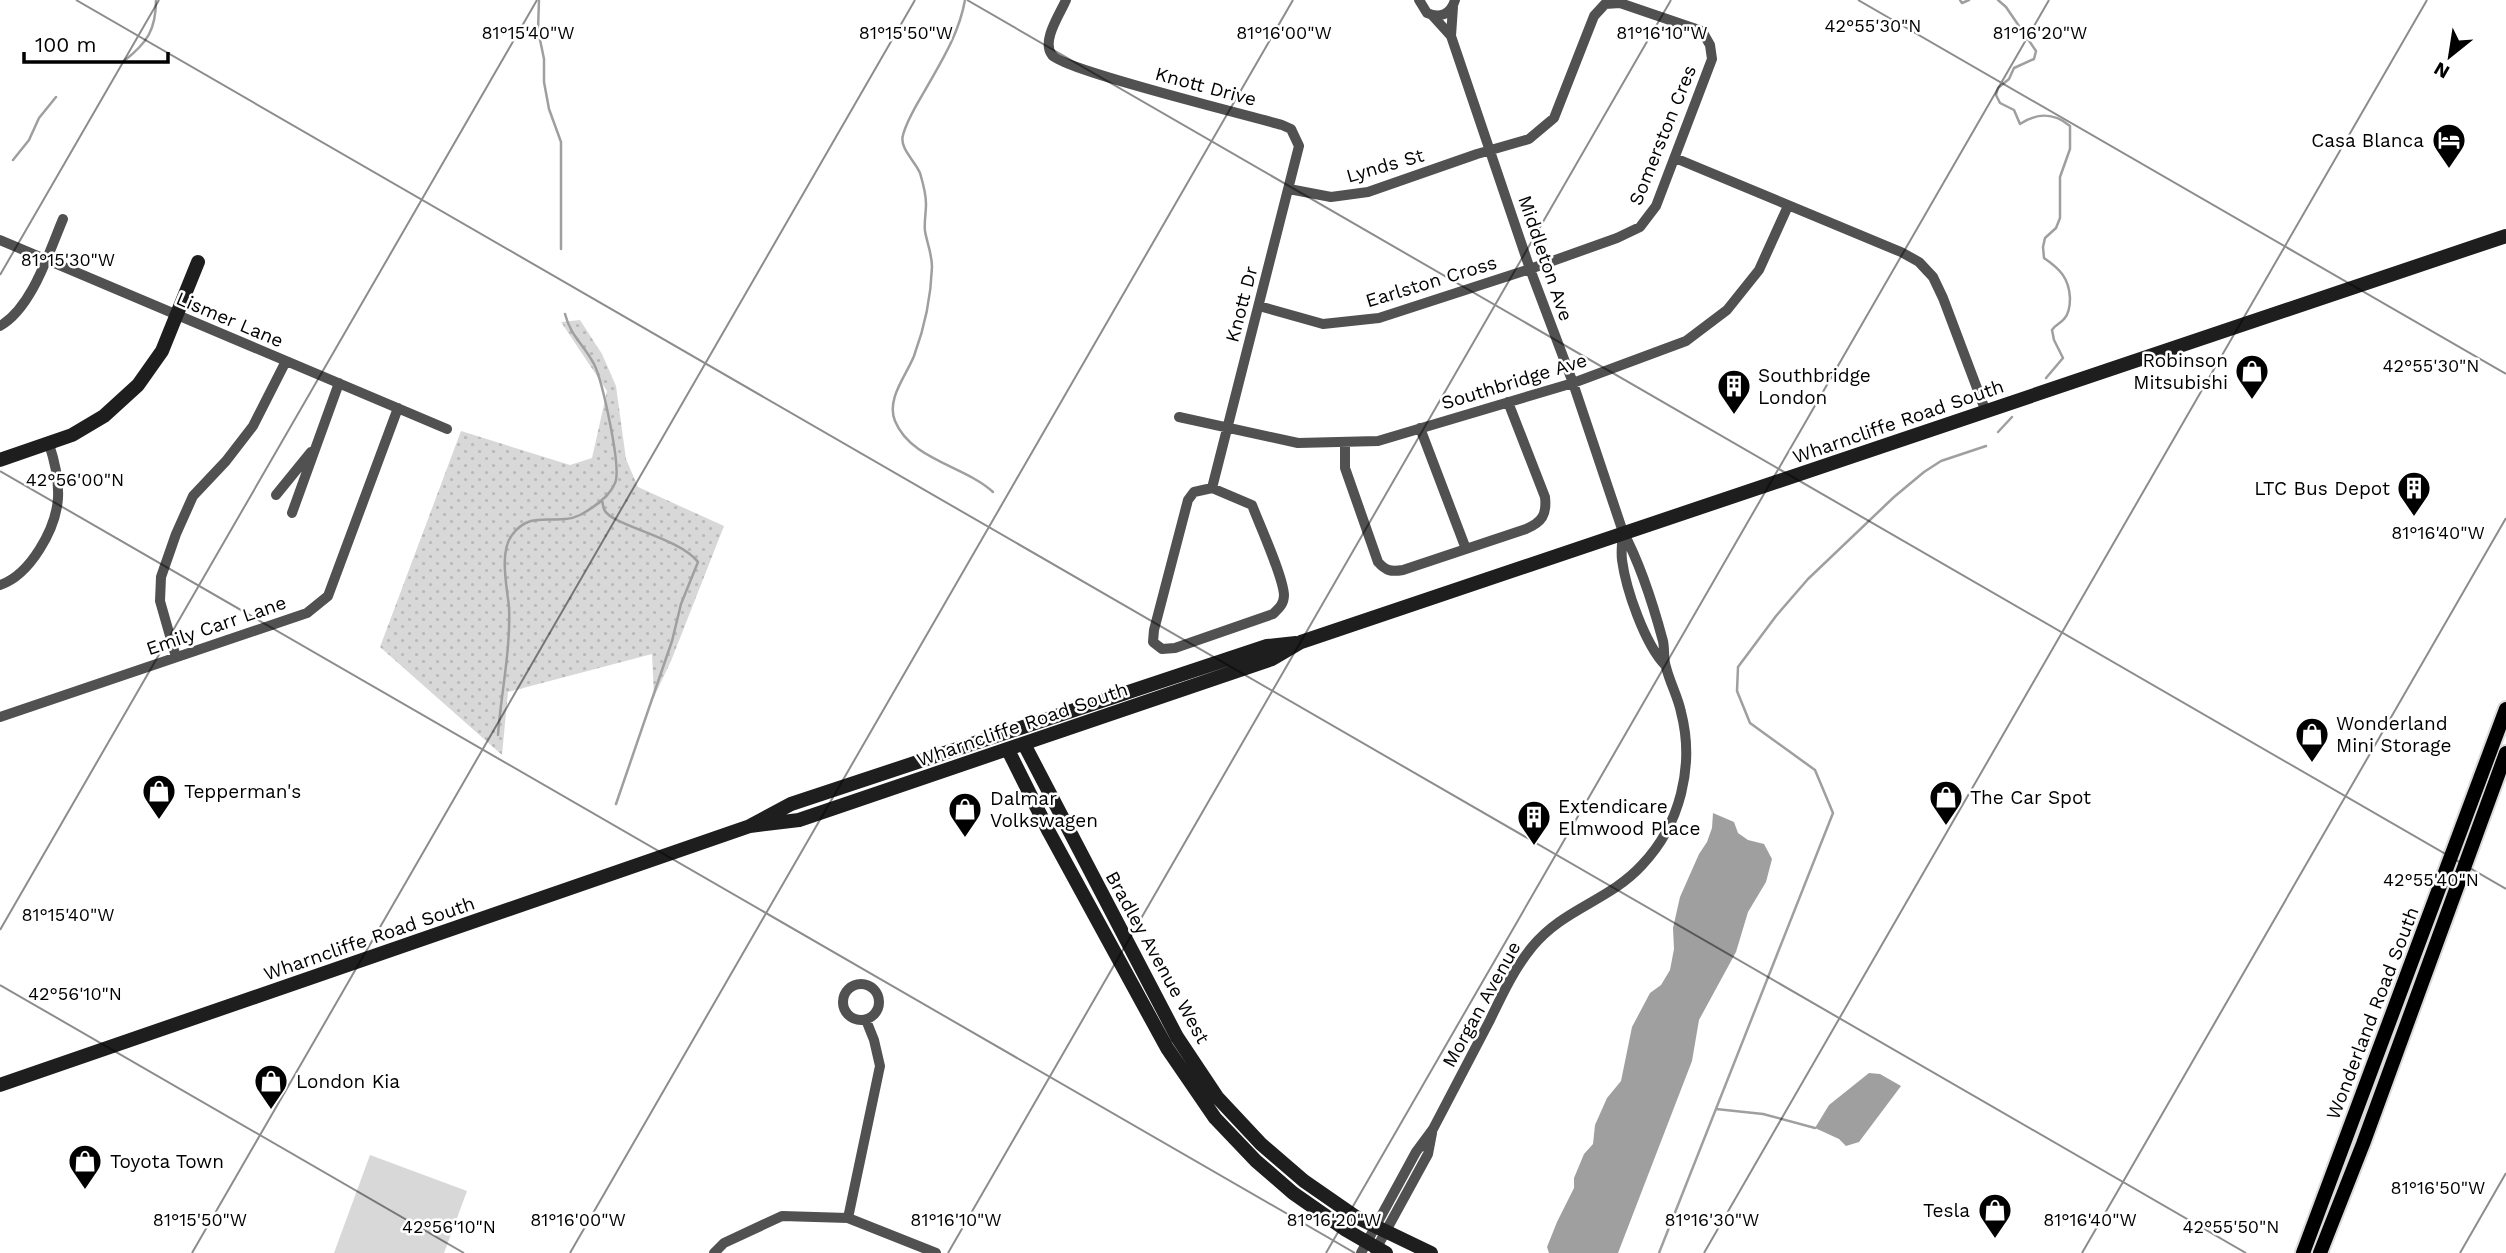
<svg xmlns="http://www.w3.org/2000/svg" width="2506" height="1253" font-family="'Work Sans',sans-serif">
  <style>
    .green { fill: url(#green-dots) }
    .pitch { fill: #d8d8d8 }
    .water { fill: #9f9f9f }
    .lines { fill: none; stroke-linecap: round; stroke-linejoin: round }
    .stream { stroke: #9f9f9f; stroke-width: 2.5 }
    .primary-casing { stroke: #dbdbdb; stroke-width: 18 }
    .street { stroke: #515151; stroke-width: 10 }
    .secondary { stroke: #1e1e1e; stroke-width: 14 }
    .primary { stroke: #000; stroke-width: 14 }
    .ticks { fill: none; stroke: #000; stroke-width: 2; stroke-opacity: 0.45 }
    .labels { text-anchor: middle; stroke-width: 5; stroke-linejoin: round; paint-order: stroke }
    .street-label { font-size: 19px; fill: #000; stroke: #fff }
    .poi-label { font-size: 19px; fill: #000; stroke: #fff; text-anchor: start }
    .ticks-label { font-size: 18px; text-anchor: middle; fill: #000; stroke: #fff; stroke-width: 5; stroke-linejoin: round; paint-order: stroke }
  </style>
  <defs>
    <pattern id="green-dots" width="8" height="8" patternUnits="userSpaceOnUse" patternTransform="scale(1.75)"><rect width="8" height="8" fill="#d8d8d8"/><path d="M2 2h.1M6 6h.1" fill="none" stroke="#b8b8b8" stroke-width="1.8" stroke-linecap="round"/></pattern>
  </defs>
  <rect width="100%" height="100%" fill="#fff"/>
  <!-- green -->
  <path class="green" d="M580,320L602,354L616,386L626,459L638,487L724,526L671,661L654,697L652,654L508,692L502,755L380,647L461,431L570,465L592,458L607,391L561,322Z"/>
  <!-- pitch -->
  <path class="pitch" d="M370,1155L467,1191L444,1253H334Z"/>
  <!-- water -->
  <path class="water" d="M1713,813L1734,822L1738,833L1748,840L1764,844L1772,859L1766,882L1748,912L1736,952L1699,1020L1692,1061L1618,1253H1549L1547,1247L1557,1222L1574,1188V1178L1584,1154L1593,1144L1595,1125L1607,1098L1621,1081L1632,1027L1650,993L1661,985L1670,970L1674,949L1673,928L1680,897L1699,854L1707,842L1712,828Z
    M1869,1073L1880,1074L1901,1086L1859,1142L1846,1146L1839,1139L1815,1128L1829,1105Z"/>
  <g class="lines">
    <!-- stream -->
    <path class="stream" d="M539,0L538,30L544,59V82L549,109L561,142V249
      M965,0C959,34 941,62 924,92C916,106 907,120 903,135C899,148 915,161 920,173C923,183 926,194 926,204C926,213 924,222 925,231C927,243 932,254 932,267C931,296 924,329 914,356C906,376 886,399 895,421C911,460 965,466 993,492
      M1960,0L1962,3L1969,0
      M1998,0L2006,7L2036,51L2034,59L2014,68L2009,79L1998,88L1996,95L2000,103L2014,110L2020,124C2037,113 2053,112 2070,126V149L2060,177V218L2056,228L2045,238L2043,247L2044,258C2060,269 2069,278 2070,298C2070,305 2069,314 2064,319C2060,324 2056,324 2052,330L2054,340L2063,358L2046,378
      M124,61C147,43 156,30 156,0
      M13,160L29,140L39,118L56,97
      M1998,432L2012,417
      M602,500C603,504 603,508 605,511C614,526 680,538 698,562L681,604L672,641L616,804
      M498,735C501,693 511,649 509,607C507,587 499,552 512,535C532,508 556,527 580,515C593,508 610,496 615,483C622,468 602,380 594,364C583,343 571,337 565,314
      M1716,1109L1763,1114L1815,1128
      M1659,1253L1833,813L1815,770L1750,723L1737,691L1738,667L1776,616L1808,579L1894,497L1924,472L1941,461L1986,446"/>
    <defs>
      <path id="primary" d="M2303,1253L2506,709
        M2320,1253L2363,1144L2506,753"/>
    </defs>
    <!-- primary casing -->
    <use href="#primary" class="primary-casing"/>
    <!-- street -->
    <path class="street" d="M1066,0C1060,14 1041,41 1052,55C1063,70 1251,116 1282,125L1291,129L1299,146L1212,488L1194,492L1188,500L1154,630L1153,642L1162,649L1175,648L1273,614C1279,608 1284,604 1284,595C1283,576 1260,526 1252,505L1212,488
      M1419,0L1427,13C1440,19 1451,14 1455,0
      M1451,36L1453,7
      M1675,158L1901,252L1919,262L1933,277L1943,298L1986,412
      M0,240L447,429
      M1259,306L1323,324L1379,318L1530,269L1617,238L1640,227L1656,206L1712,59L1710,45L1702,31L1620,3L1605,4L1594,16L1554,118L1529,139L1477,154L1368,192L1331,197L1289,189
      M0,326C32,308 49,252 63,219
      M1179,417L1298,443L1378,441L1573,383L1686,341L1727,310L1759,270L1788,206
      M1420,428L1466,549
      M1345,442V468L1378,562C1386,571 1391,572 1403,570L1526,529C1542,522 1547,515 1545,497L1508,402
      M276,495L311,452
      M292,513L339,383
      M1623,533C1622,542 1621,552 1622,560C1626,590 1645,644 1665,665
      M0,585C30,575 56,529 58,498C59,479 55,462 49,444
      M176,657L160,601L161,577L176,534L193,496L226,461L253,426L286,361
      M0,717L307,613L328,596L398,408
      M843 1002a18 18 0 1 1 36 0a18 18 0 1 1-36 0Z
      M848,1218L880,1066L874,1040L866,1020
      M1375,1251L1428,1154L1432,1133
      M714,1253L724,1243L782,1216L848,1218L936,1253
      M1361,1253L1416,1152L1433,1129C1452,1093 1471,1057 1490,1020C1502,995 1514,969 1532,947C1564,908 1609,901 1642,865C1680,825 1695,766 1681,712C1678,697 1670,683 1666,667C1663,659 1665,650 1663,641C1653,604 1641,565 1623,532L1573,383L1530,269L1451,36L1432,15"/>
    <!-- secondary -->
    <path class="secondary" d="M0,460L72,435L104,416L138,385L162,351L198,262
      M1024,744L1177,1037L1217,1097L1261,1144L1304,1181L1356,1217L1431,1253
      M1008,750L1049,832L1167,1048L1215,1118L1256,1161L1293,1193L1346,1230L1386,1253
      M750,826L799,820L1272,659L1301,642C1702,504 2105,372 2506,236
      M0,1085L750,826L791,804L1267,646L1296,643"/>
    <!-- primary -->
    <use href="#primary" class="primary"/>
  </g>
  <!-- ticks -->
  <path class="ticks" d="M76,0L2246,1253M967,0L2506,889M1858,0L2506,374M0,275L159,0M0,471L1355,1253M0,930L537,0M0,985L464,1253M192,1253L915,0M570,1253L1293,0M948,1253L1671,0M1326,1253L2049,0M1704,1253L2427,0M2082,1253L2506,518M2460,1253L2506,1173"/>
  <!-- icons -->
  <defs>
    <symbol id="hotel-pin" viewBox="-11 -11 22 30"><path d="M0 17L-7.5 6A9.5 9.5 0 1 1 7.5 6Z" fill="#000" stroke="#fff"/><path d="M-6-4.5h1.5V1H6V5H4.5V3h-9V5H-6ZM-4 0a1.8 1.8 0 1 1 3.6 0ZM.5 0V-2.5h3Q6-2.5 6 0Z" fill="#fff"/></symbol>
    <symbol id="shop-pin" viewBox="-11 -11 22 30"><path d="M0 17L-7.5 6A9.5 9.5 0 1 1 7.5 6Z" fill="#000" stroke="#fff"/><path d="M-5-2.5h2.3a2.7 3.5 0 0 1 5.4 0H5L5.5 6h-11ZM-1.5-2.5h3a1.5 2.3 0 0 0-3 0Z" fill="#fff"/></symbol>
    <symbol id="building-pin" viewBox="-11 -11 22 30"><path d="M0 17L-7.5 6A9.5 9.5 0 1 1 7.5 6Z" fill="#000" stroke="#fff"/><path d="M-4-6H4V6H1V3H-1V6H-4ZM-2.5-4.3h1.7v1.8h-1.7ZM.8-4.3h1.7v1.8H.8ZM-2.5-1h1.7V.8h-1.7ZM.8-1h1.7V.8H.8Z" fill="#fff"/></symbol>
  </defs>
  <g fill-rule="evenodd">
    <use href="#hotel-pin" x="2430" y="121" width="38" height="52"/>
    <use href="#shop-pin" x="2233" y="352" width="38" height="52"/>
    <use href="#building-pin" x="1715" y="367" width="38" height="52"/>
    <use href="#building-pin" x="2395" y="469" width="38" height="52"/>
    <use href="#shop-pin" x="2293" y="715" width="38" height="52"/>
    <use href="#shop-pin" x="140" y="772" width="38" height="52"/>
    <use href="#shop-pin" x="1927" y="778" width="38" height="52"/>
    <use href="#shop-pin" x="946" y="790" width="38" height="52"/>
    <use href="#building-pin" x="1515" y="798" width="38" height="52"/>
    <use href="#shop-pin" x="252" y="1062" width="38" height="52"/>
    <use href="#shop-pin" x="66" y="1142" width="38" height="52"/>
    <use href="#shop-pin" x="1976" y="1191" width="38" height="52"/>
  </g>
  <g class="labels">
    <!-- street labels -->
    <g class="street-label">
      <text transform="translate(1206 86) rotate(15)" y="7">Knott Drive</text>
      <text transform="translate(1662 135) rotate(-68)" y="7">Somerston Cres</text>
      <text transform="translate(1385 165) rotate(-16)" y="7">Lynds St</text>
      <text transform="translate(1546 258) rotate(71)" y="7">Middleton Ave</text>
      <text transform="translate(1431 281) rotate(-17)" y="7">Earlston Cross</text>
      <text transform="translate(1241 304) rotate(-75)" y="7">Knott Dr</text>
      <text transform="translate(230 319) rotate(23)" y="7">Lismer Lane</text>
      <text transform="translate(1514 381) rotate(-17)" y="7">Southbridge Ave</text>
      <text transform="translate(1898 421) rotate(-19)" y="7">Wharncliffe Road South</text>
      <text transform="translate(216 625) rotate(-19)" y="7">Emily Carr Lane</text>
      <text transform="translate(1022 724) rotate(-19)" y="7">Wharncliffe Road South</text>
      <text transform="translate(369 938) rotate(-19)" y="7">Wharncliffe Road South</text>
      <text transform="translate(1158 957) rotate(61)" y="7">Bradley Avenue West</text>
      <text transform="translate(1481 1004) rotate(-61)" y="7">Morgan Avenue</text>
      <text transform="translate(2372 1013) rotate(-69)" y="7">Wonderland Road South</text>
    </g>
    <!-- poi labels -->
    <g class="poi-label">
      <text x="2424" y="147" text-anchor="end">Casa Blanca</text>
      <text x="2228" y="367" text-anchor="end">Robinson<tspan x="2228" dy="22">Mitsubishi</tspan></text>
      <text x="1758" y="382">Southbridge<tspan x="1758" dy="22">London</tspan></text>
      <text x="2390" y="495" text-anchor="end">LTC Bus Depot</text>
      <text x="2336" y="730">Wonderland<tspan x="2336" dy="22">Mini Storage</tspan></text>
      <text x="184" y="798">Tepperman's</text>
      <text x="1970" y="804">The Car Spot</text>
      <text x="990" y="805">Dalmar<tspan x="990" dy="22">Volkswagen</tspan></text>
      <text x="1558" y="813">Extendicare<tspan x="1558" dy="22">Elmwood Place</tspan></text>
      <text x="296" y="1088">London Kia</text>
      <text x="110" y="1168">Toyota Town</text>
      <text x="1970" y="1217" text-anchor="end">Tesla</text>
    </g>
  </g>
  <g class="ticks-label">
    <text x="1873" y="32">42°55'30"N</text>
    <text x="906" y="39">81°15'50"W</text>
    <text x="1284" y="39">81°16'00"W</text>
    <text x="1662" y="39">81°16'10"W</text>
    <text x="2040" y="39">81°16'20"W</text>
    <text x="528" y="39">81°15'40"W</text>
    <text x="68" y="266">81°15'30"W</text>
    <text x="2431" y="372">42°55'30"N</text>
    <text x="75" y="486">42°56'00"N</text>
    <text x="2438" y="539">81°16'40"W</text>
    <text x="2431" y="886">42°55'40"N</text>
    <text x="68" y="921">81°15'40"W</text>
    <text x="75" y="1000">42°56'10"N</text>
    <text x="2438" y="1194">81°16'50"W</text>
    <text x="200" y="1226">81°15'50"W</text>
    <text x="578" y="1226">81°16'00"W</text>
    <text x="956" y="1226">81°16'10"W</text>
    <text x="1334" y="1226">81°16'20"W</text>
    <text x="1712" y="1226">81°16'30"W</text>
    <text x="2090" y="1226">81°16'40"W</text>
    <text x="449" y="1233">42°56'10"N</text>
    <text x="2231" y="1233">42°55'50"N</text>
  </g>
  <!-- north arrow -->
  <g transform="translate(2450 56) rotate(210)" stroke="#ffffff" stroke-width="5" paint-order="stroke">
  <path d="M0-5L12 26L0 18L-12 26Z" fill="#000000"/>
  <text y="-10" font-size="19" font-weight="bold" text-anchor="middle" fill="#000000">N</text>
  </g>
  <!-- scale -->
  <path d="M24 52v10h144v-10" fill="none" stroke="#000000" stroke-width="3.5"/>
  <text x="35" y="52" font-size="21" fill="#000000" stroke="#ffffff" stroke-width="5" paint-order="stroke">100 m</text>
</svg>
